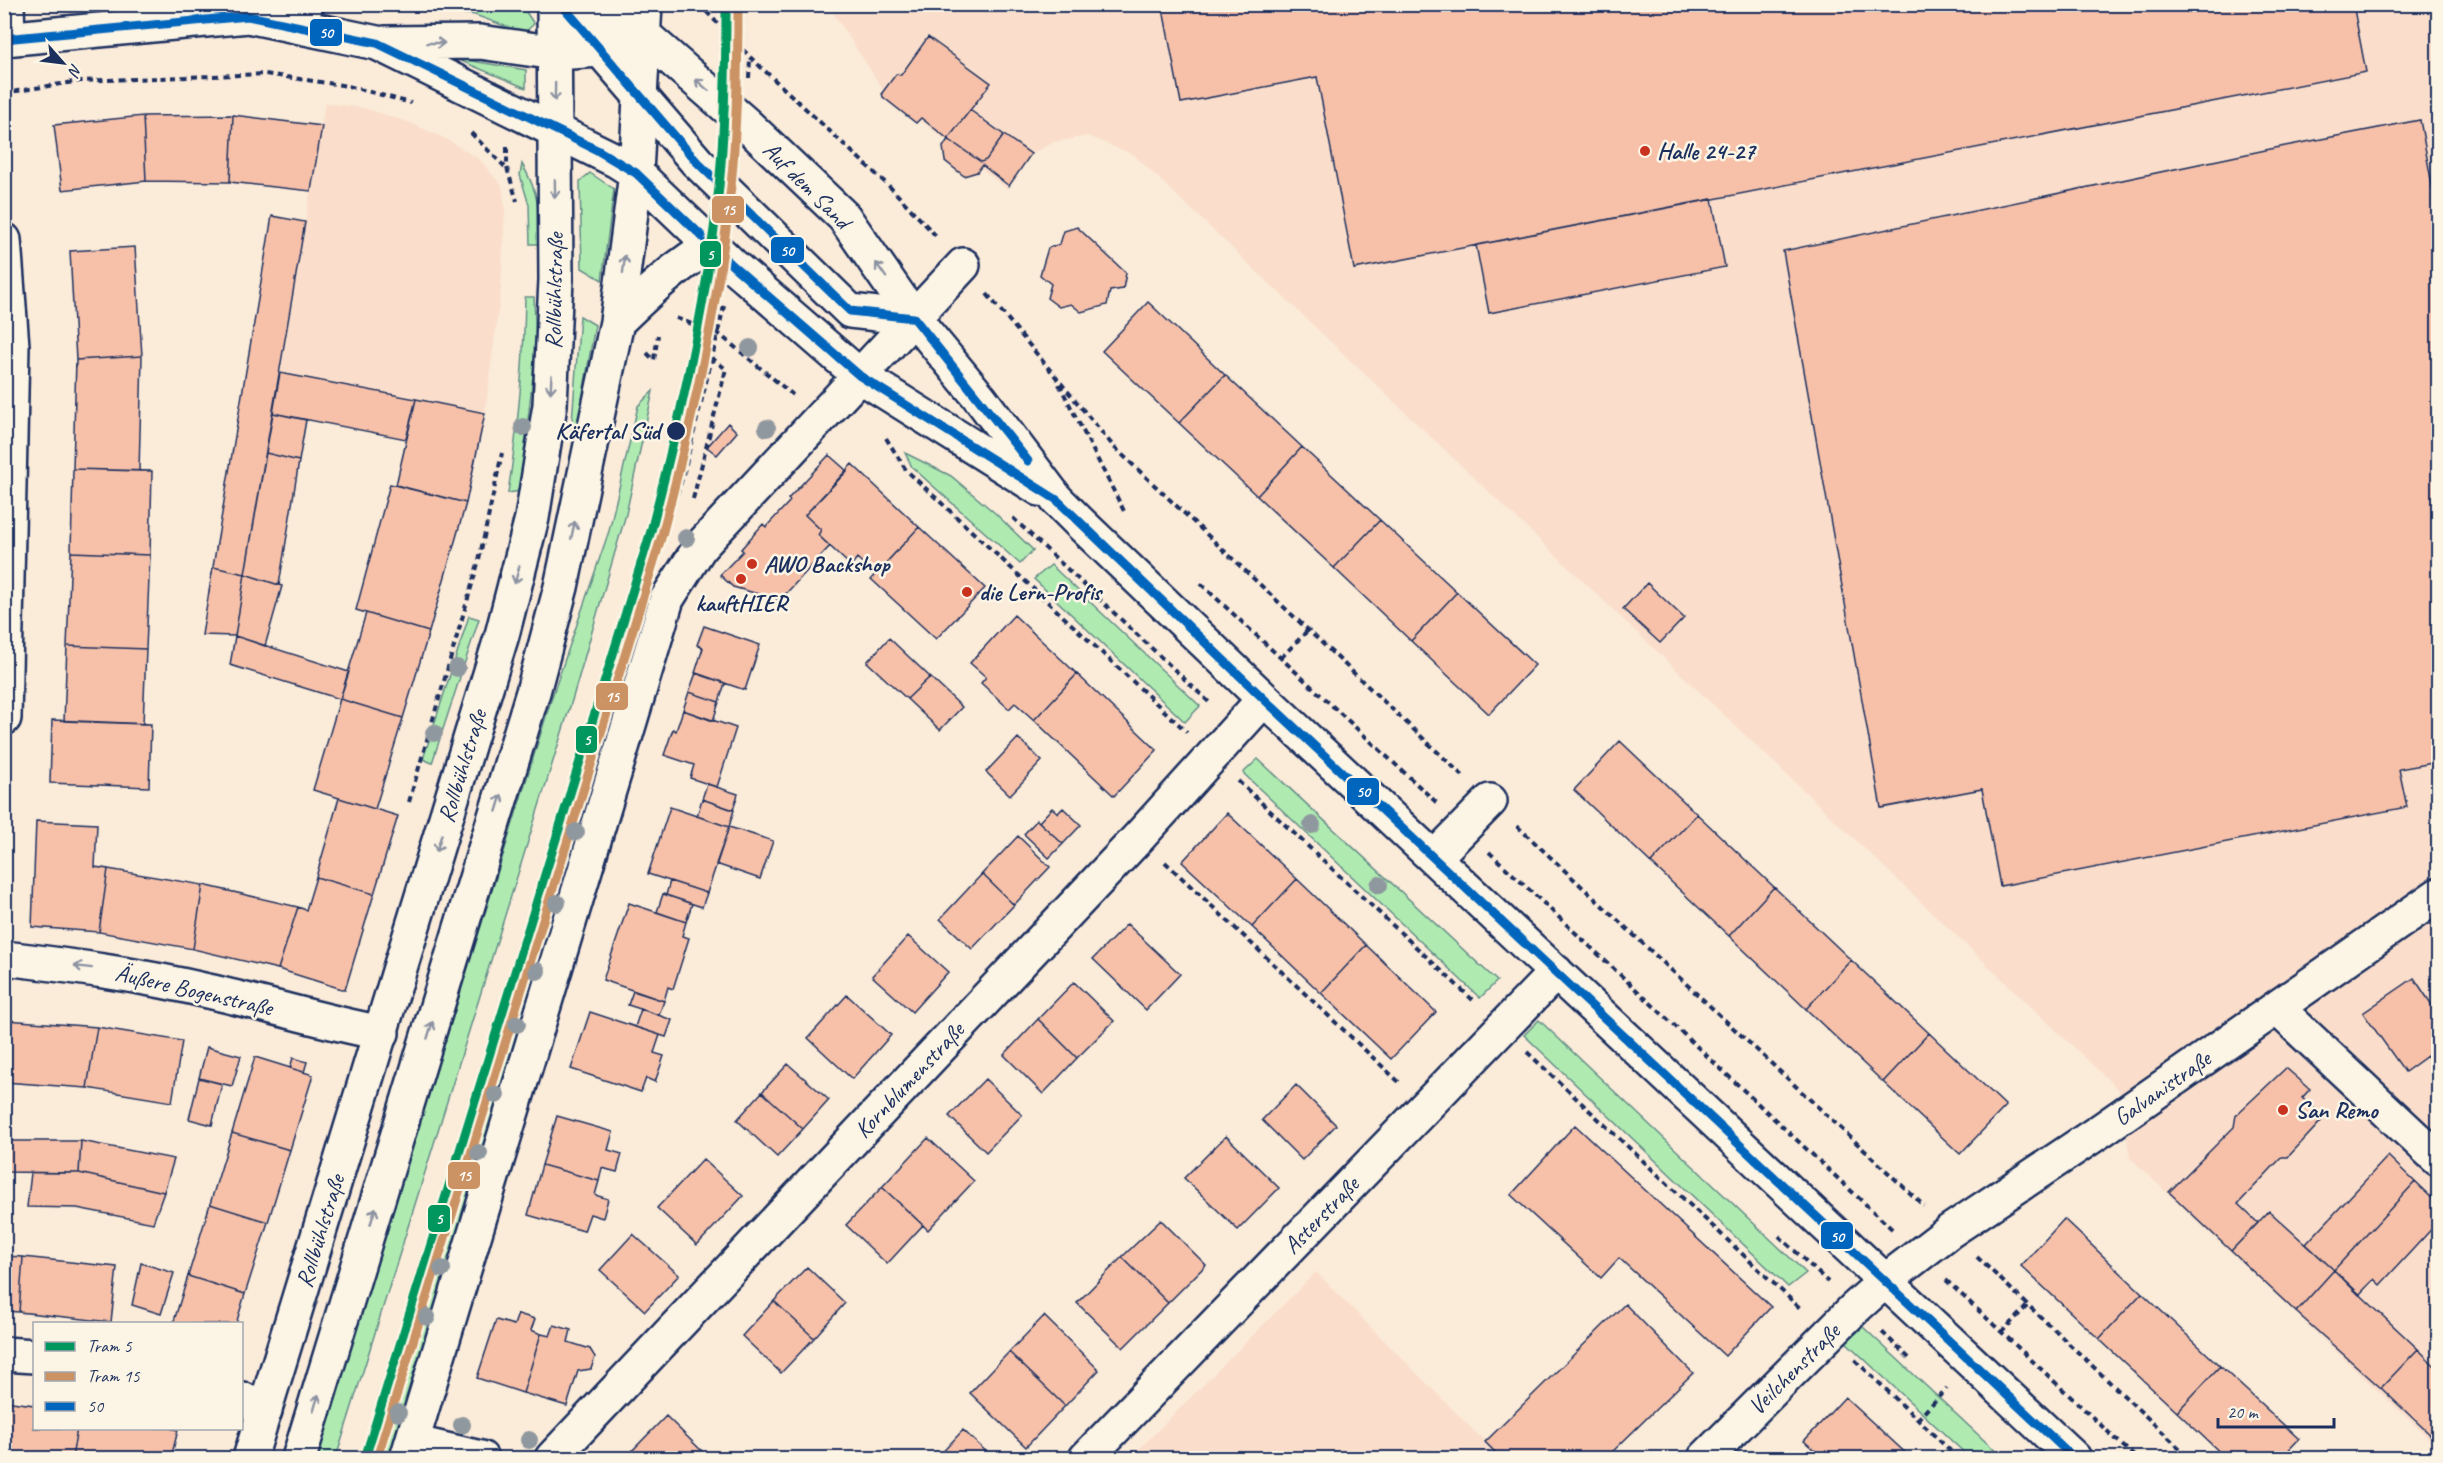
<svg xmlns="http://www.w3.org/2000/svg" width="2443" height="1463" font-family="Caveat,sans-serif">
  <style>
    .built { fill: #fadecb }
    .green { fill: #afebb1; stroke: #658d88; stroke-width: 1.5 }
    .building { fill: #f7c1a9; stroke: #1b2f5e; stroke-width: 1.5 }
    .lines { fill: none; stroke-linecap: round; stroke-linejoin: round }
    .minor-casing { stroke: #1b2f5e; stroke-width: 38 }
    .major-casing { stroke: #1b2f5e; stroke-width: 38 }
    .path { stroke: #1b2f5e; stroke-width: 4; stroke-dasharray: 6 4.5; stroke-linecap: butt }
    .minor { stroke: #fcf5e5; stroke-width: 33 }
    .major { stroke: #fcf5e5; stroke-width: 33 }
    .bus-1-casing { stroke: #fcf5e5; stroke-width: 14 }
    .bus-1 { stroke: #0065bd; stroke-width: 9 }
    .tram-1-casing { stroke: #fcf5e5; stroke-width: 14 }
    .tram-2-casing { stroke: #fcf5e5; stroke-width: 14 }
    .tram-1 { stroke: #00975f; stroke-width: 9 }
    .tram-2 { stroke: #cb9263; stroke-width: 9 }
    .tree { fill: #90989f }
    .oneway { stroke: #8c92a2 }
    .poi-dot { fill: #c8321e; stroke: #fcf5e5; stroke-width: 2 }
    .stop-dot { fill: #1b2f5e; stroke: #fcf5e5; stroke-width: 2 }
    .labels { text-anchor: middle; stroke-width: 5; stroke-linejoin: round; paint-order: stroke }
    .poi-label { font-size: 24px; font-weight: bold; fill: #1b2f5e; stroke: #fcf5e5; text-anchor: start }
    .street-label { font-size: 24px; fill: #1b2f5e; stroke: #fcf5e5 }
    .stop-label { font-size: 24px; font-weight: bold; fill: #1b2f5e; stroke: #fcf5e5; text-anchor: end }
    .line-badge { stroke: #fcf5e5; stroke-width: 2 }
    .badge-label { font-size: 16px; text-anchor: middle; font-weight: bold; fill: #fff }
  </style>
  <rect width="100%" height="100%" fill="#fbebd9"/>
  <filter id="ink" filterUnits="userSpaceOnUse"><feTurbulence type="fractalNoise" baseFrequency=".0167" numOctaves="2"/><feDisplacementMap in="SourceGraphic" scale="12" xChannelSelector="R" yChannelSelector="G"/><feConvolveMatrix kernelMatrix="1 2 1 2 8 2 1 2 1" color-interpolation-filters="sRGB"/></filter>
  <g filter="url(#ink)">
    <!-- built -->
    <path class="built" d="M828,5H2438V1447L2130,1158L2119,1090L1134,155L1088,136L1054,142L1031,154L1007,189L884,91Z
      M325,103L364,108L411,123L448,140L480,160L502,186L505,209L501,288L485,413L280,373Z
      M1316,1272L1501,1458H1130Z"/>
    <!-- green -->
    <path class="green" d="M429,5H490L526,12L534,24L524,33L475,15L429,8Z
      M454,58L526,70V88Z
      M522,164C540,195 539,210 539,244H530L529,205L520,175Z
      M590,173L614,189L602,280L582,268L580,181Z
      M525,297H534L536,348L520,491L508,493C518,427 524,363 525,297Z
      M580,316L595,325L576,435H571Z
      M653,391L626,514L573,697L336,1458H316L553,694L609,531L638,406Z
      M905,453L951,476L995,513L1033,550L1020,564L912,467Z
      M1051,565L1200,706L1185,722L1034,579Z
      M469,616L479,619L432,763L423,759Z
      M1258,759L1497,981L1480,998L1243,773Z
      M587,766L601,772L389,1458H378L456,1200L526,984Z
      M1539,1020L1806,1273L1788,1287L1524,1035Z
      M1863,1327L2003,1458H1970L1846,1342Z"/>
    <!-- building -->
    <path class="building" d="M1162,4H2353L2366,72L1354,269L1317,77L1181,103Z
      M928,37L991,83L948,139L921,118L916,123L883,97L882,93L896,74L901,75Z
      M970,110L1004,135L986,160L981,162L948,139Z
      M233,115L230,182L146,181L143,116Z
      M233,115L322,126L311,191L230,182Z
      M143,116L146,181L62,190L54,125Z
      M2420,120L2438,217V762L2399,769L2407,807L2000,886L1982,789L1881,808L1783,251L2280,147Z
      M1004,135L1031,154L1009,186L982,165L977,172L964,176L945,161L943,147L948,139L981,162L986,160Z
      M1712,199L1725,267L1489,313L1476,245Z
      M272,216L305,222L245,574L213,567Z
      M1077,227L1126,273L1123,289L1110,291L1107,305L1081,312L1071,304L1059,307L1047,298L1051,284L1040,275L1048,248L1060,244L1064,231Z
      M135,247L142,356L76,360L70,251Z
      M1148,302L1225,375L1179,423L1102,351Z
      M142,356L139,471L73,469L76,360Z
      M280,373L416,399L406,439L273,413Z
      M1225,375L1302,447L1257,496L1179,423Z
      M416,399L485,413L466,503L396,485Z
      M273,413L306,420L299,461L266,453Z
      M728,423L737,432L717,455L707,447Z
      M1302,447L1380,520L1334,568L1257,496Z
      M266,453L299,461L279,585L245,574Z
      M829,455L847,471L805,515L821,530L818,535L830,546L780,600L733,587L720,575L743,551L741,549L763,524L766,527L790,501L788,499Z
      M852,464L919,527L875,575L857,558L851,566L818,535L821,530L805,515Z
      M73,469L152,471L150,555L71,552Z
      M390,484L466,503L429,632L356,610Z
      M1380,520L1457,592L1411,641L1334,568Z
      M919,527L985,588L936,639L871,579Z
      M71,552L150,555L146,649L67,646Z
      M213,567L245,574L235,636L202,635Z
      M245,574L282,586L265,646L235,636Z
      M1647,583L1684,618L1660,643L1623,609Z
      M1457,592L1535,665L1489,714L1411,641Z
      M366,613L429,632L403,718L340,699Z
      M1014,615L1077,674L1034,720L1015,703L1009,709L981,683L986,677L970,663Z
      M704,626L760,645L745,690L695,673L703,648L697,645Z
      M235,636L349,672L340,699L230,665Z
      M889,638L930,677L907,699L867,662Z
      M67,646L146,649L143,724L64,721Z
      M696,673L725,683L719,702L689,692Z
      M1077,674L1157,750L1114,796L1034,720Z
      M930,677L962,707L940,730L907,699Z
      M689,692L719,702L713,721L683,710Z
      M340,699L403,718L375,809L313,790Z
      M683,710L736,728L717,787L690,778L694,765L664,755L673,729L676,731Z
      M52,720L151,724L149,787L50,783Z
      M1018,738L1042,761L1010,795L986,772Z
      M1620,741L1697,814L1651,863L1574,790Z
      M707,784L738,794L733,810L702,799Z
      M339,798L398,816L374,894L316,877Z
      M702,799L734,810L729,827L697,816Z
      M670,807L729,827L707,893L648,874Z
      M1052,808L1058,813L1063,808L1081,825L1063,844L1039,822Z
      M1227,813L1297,879L1252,927L1182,862Z
      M1697,814L1774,887L1729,936L1651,863Z
      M1037,820L1063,844L1049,858L1024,834Z
      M36,821L97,824L95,867L108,869L99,932L32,927Z
      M729,827L773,841L760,879L716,864Z
      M1018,836L1050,867L1014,905L982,874Z
      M108,869L203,885L193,949L99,932Z
      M982,874L1014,905L972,949L940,919Z
      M316,877L374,894L345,990L278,969L298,907L306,910Z
      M1297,879L1366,945L1321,993L1252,927Z
      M670,881L707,893L702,907L666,895Z
      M203,885L298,907L278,969L193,949Z
      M1774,887L1851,960L1806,1009L1729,936Z
      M663,894L692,904L686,922L657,912Z
      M629,903L686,922L682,936L689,938L673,989L668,987L664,1001L603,980Z
      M1127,924L1180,974L1146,1010L1093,959Z
      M908,936L948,972L912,1012L872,976Z
      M1366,945L1436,1012L1391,1059L1321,993Z
      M1851,960L1929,1033L1883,1082L1806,1009Z
      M2414,978L2438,1014V1048L2405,1072L2363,1013Z
      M1074,982L1114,1021L1077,1058L1038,1019Z
      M633,991L664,1001L659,1015L628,1005Z
      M847,995L891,1035L852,1079L808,1038Z
      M641,1009L672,1020L666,1037L635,1027Z
      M590,1012L660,1035L654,1053L664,1056L655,1082L646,1078L641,1092L571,1069Z
      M1038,1019L1077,1058L1043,1094L1004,1055Z
      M6,1020L97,1027L87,1088L4,1082Z
      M97,1027L182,1041L172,1102L87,1088Z
      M1929,1033L2006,1106L1960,1154L1883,1082Z
      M207,1047L241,1056L232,1086L199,1078Z
      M255,1057L313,1075L290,1150L232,1133Z
      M293,1058L307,1062L304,1072L290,1068Z
      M788,1064L829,1100L803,1129L762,1092Z
      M2286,1068L2310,1089L2302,1098L2325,1117L2288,1157H2282L2238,1204L2258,1223L2231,1251L2169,1192L2234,1127L2236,1115Z
      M199,1078L222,1084L212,1125L189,1119Z
      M985,1079L1022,1115L986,1152L949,1116Z
      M1296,1085L1336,1125L1302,1160L1262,1120Z
      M762,1092L803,1129L777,1157L737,1120Z
      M557,1116L613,1132L608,1150L622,1154L617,1172L602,1168L599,1181L542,1165Z
      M1575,1125L1771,1307L1725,1356L1619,1258L1601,1278L1511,1195Z
      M232,1133L290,1150L268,1222L210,1204Z
      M1226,1136L1279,1188L1238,1230L1184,1178Z
      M928,1138L974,1181L928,1230L882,1187Z
      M4,1141H81L79,1173L4,1172Z
      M81,1141L174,1159L164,1192L79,1173Z
      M2388,1156L2415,1182L2334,1270L2306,1244Z
      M703,1159L743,1196L697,1245L657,1208Z
      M542,1165L599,1181L595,1195L608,1199L603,1218L590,1214L584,1231L528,1215Z
      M31,1173H79L164,1192L153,1223L77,1208L27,1207Z
      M2415,1182L2438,1204V1222L2380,1285L2374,1279L2359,1295L2334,1270Z
      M882,1187L923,1225L887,1264L846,1225Z
      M210,1204L268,1222L245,1294L188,1276Z
      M2269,1211L2334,1270L2296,1312L2231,1251Z
      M2064,1219L2142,1293L2099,1339L2021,1266Z
      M1161,1220L1206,1265L1168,1303L1122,1257Z
      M633,1234L679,1275L645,1311L600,1270Z
      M4,1256L23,1257L19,1312L4,1311Z
      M23,1257L117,1267L111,1322L19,1312Z
      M1122,1257L1168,1303L1123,1348L1077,1303Z
      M141,1263L174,1273L161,1314L132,1305Z
      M807,1267L845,1303L814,1338L774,1301Z
      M2334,1270L2418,1349L2381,1388L2296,1312Z
      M188,1276L245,1294L236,1324H173Z
      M2142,1293L2220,1366L2177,1412L2099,1339Z
      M774,1301L814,1338L781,1373L742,1336Z
      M1625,1304L1693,1373L1606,1458H1501L1485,1442Z
      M518,1314L535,1319L531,1330L541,1334L523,1393L477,1378L496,1320L514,1325Z
      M1044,1316L1099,1370L1065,1406L1009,1352Z
      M554,1325L571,1330L568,1342L590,1349L595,1357L591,1369L578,1371L567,1406L523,1393L541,1334L550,1336Z
      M2418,1349L2438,1369V1442L2381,1388Z
      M1009,1352L1065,1406L1026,1447L970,1393Z
      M2220,1366L2299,1439L2281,1458H2226L2177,1412Z
      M1845,1397L1911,1458H1823L1804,1441Z
      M4,1401L34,1405V1428H77L72,1458H4Z
      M666,1416L708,1457L707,1458H634L629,1454Z
      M77,1428H169L178,1430L171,1458H72Z
      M963,1430L993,1458H930L933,1454L937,1458Z"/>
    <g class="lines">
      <defs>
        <path id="minor" d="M7,4L8,39
          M561,4L697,162L850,311L914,318
          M4,240L12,346L4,718
          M914,318L980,398L1057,500L1079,522L1264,699L2074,1458
          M860,376L1040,489
          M1434,858L1490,801
          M4,958C73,966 141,975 208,991C266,1004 323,1022 382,1033
          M2277,1008L2438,1159
          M4,1354L34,1356
          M242,1399L265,1411
          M412,1442L481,1458
          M407,1458L667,599L700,547L963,265
          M552,1458L1139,837L1264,699
          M1086,1458L1556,972
          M1705,1458L1855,1308L1885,1281L1950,1231L2103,1129L2438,895"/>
        <path id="major" d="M573,4L644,35L746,124L844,217L914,318
          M248,16L377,43L617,161L636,173L731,264L860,376
          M4,39L248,16L307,4
          M385,43L480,42L556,53L600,50L644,35
          M617,322C647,293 675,266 712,245
          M250,1458L502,635L532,518L550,405L556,280L554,4
          M299,1458L533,692L561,587L617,322L636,173L645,4"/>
      </defs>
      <!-- minor casing -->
      <use href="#minor" class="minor-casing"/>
      <!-- major casing -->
      <use href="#major" class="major-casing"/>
      <!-- path -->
      <path class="path" d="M699,4L751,58L891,188L938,238
        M749,78L750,59
        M4,93L80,81L265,74L348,86L411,103
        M471,133L506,168
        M507,147V168L517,201
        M987,294L1114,447L1463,776
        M676,318L719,334L793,395
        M647,353L654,360L658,335
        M1059,384L1124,511
        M886,438L906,470L1187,732
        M693,499L726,369L712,358L724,306
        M1013,518L1211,704
        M668,525L683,476L712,358
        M1201,584L1437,803
        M1281,658L1307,631
        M1238,781L1476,1003
        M409,802L479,560L502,453
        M1517,826L1924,1206
        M1489,852L1893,1230
        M1165,862L1400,1083
        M1527,1052L1801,1309
        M1779,1236L1828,1282
        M1977,1257L2190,1458
        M1946,1280L2136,1458
        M1882,1332L1909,1358
        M2001,1333L2027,1306
        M1855,1360L1958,1458
        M1917,1420L1947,1388"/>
      <!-- minor -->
      <use href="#minor" class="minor"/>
      <!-- major -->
      <use href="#major" class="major"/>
      <defs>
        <path id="bus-1" d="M561,4L697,162L850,311L914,318L1028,461
          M4,39L248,16L377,43L597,150L636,173L731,264L860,376L1057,500L1264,699L2074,1458"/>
      </defs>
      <!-- bus-1 casing -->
      <use href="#bus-1" class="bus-1-casing"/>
      <!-- bus-1 -->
      <use href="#bus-1" class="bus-1"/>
      <defs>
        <path id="tram-1" d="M365,1458L651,531C680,418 707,303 719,187C725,126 726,65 726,4"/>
        <path id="tram-2" d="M377,1458L662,535C692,420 719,304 731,186C737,126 738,65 738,4"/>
      </defs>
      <!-- tram-1 casing -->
      <use href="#tram-1" class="tram-1-casing"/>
      <!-- tram-2 casing -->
      <use href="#tram-2" class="tram-2-casing"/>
      <!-- tram-1 -->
      <use href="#tram-1" class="tram-1"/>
      <!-- tram-2 -->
      <use href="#tram-2" class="tram-2"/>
    </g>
    <!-- trees -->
    <g class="tree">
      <circle cx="750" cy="348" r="9"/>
      <circle cx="523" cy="427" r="9"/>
      <circle cx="767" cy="428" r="9"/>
      <circle cx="686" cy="538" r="9"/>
      <circle cx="457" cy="668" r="9"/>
      <circle cx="434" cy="733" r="9"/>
      <circle cx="1312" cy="825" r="9"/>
      <circle cx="576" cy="832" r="9"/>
      <circle cx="1379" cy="885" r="9"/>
      <circle cx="557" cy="903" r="9"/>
      <circle cx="537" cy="971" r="9"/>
      <circle cx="517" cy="1024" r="9"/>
      <circle cx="496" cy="1095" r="9"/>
      <circle cx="479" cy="1153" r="9"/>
      <circle cx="442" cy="1269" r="9"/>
      <circle cx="427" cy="1317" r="9"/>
      <circle cx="398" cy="1413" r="9"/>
      <circle cx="462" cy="1425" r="9"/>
      <circle cx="529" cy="1440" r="9"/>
    </g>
    <!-- one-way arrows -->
    <defs><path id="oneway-shaft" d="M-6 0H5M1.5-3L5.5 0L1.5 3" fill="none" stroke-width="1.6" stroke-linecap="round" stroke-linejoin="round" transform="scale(1.5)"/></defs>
    <g class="oneway">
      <use href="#oneway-shaft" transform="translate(436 43)"/>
      <use href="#oneway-shaft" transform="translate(702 85) rotate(-139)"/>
      <use href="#oneway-shaft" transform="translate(555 92) rotate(91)"/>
      <use href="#oneway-shaft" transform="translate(555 189) rotate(89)"/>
      <use href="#oneway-shaft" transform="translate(624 264) rotate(-83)"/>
      <use href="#oneway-shaft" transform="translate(881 270) rotate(-125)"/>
      <use href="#oneway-shaft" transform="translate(551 384) rotate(93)"/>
      <use href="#oneway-shaft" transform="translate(573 530) rotate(-78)"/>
      <use href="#oneway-shaft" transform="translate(517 575) rotate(105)"/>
      <use href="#oneway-shaft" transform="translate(499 803) rotate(-73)"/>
      <use href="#oneway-shaft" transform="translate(439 843) rotate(107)"/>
      <use href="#oneway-shaft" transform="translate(83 967) rotate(-173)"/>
      <use href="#oneway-shaft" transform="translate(430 1030) rotate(-73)"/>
      <use href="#oneway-shaft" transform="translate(373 1216) rotate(-73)"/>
      <use href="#oneway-shaft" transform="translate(316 1403) rotate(-73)"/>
    </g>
  </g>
  <!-- markers -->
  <g class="poi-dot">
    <circle cx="1645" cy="151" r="6"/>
    <circle cx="752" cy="564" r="6"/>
    <circle cx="741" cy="579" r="6"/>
    <circle cx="967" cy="592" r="6"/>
    <circle cx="2283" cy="1110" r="6"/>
  </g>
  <circle class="stop-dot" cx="676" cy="431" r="10"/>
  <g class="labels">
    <!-- poi labels -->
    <g class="poi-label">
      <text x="1657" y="159">Halle 24-27</text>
      <text x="764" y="572">AWO Backshop</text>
      <text x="979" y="600">die Lern-Profis</text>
      <text x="741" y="611" text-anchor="middle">kauftHIER</text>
      <text x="2295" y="1118">San Remo</text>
    </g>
    <!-- street labels -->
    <g class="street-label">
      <text transform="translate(807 185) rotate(45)" y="8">Auf dem Sand</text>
      <text transform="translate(554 291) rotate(-89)" y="8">Rollbühlstraße</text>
      <text transform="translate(462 766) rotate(-73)" y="8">Rollbühlstraße</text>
      <text transform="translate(194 990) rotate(13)" y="8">Äußere Bogenstraße</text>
      <text transform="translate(909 1080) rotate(-47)" y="8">Kornblumenstraße</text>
      <text transform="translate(2162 1088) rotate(-35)" y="8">Galvanistraße</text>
      <text transform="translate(1321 1215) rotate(-46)" y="8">Asterstraße</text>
      <text transform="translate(320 1231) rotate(-73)" y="8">Rollbühlstraße</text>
      <text transform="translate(1794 1369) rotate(-45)" y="8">Veilchenstraße</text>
    </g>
    <!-- stop labels -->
    <g class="stop-label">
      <text x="660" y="439">Käfertal Süd</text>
    </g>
  </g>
  <g class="line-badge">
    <rect x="309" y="18" width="34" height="29" rx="6" fill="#0065bd"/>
    <rect x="711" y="195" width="34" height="29" rx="6" fill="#cb9263"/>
    <rect x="770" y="236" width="35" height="28" rx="6" fill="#0065bd"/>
    <rect x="699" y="240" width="23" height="28" rx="6" fill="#00975f"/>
    <rect x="595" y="682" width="34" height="29" rx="6" fill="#cb9263"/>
    <rect x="575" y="725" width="23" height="29" rx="6" fill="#00975f"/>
    <rect x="1346" y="777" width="34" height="29" rx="6" fill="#0065bd"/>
    <rect x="447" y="1161" width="34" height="29" rx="6" fill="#cb9263"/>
    <rect x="427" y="1204" width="24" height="29" rx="6" fill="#00975f"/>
    <rect x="1820" y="1221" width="34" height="29" rx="6" fill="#0065bd"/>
  </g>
  <g class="badge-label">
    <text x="326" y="38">50</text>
    <text x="728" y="215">15</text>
    <text x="787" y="256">50</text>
    <text x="710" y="260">5</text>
    <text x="612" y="702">15</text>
    <text x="587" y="745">5</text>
    <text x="1363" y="797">50</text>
    <text x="464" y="1181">15</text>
    <text x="439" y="1224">5</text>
    <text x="1837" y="1242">50</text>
  </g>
  <!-- margin -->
  <rect width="2443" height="1463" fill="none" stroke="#fcf5e5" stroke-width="24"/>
  <rect x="12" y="12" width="2419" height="1439" fill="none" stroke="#1b2f5e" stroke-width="2" filter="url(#ink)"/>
  <!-- legend -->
  <rect x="33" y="1322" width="210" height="108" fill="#fcf5e5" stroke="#a2a6af" stroke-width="1.5"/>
  <rect x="45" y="1342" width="30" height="9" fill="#00975f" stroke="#a2a6af" stroke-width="1.5"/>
  <text x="87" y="1352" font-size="18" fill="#1b2f5e">Tram 5</text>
  <rect x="45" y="1372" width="30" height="9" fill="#cb9263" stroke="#a2a6af" stroke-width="1.5"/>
  <text x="87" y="1382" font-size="18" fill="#1b2f5e">Tram 15</text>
  <rect x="45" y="1402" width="30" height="9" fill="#0065bd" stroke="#a2a6af" stroke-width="1.5"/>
  <text x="87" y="1412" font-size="18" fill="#1b2f5e">50</text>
  <!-- north arrow -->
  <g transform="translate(63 63) rotate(118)" stroke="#fcf5e5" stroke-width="4.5" paint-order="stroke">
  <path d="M0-4.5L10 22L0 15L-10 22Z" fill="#1b2f5e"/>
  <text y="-9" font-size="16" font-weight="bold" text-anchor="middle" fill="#1b2f5e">N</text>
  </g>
  <!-- scale -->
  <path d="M2218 1418v9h116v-9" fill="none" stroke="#1b2f5e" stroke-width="3"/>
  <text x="2227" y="1418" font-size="18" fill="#1b2f5e" stroke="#fcf5e5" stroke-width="4.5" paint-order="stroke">20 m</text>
</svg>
